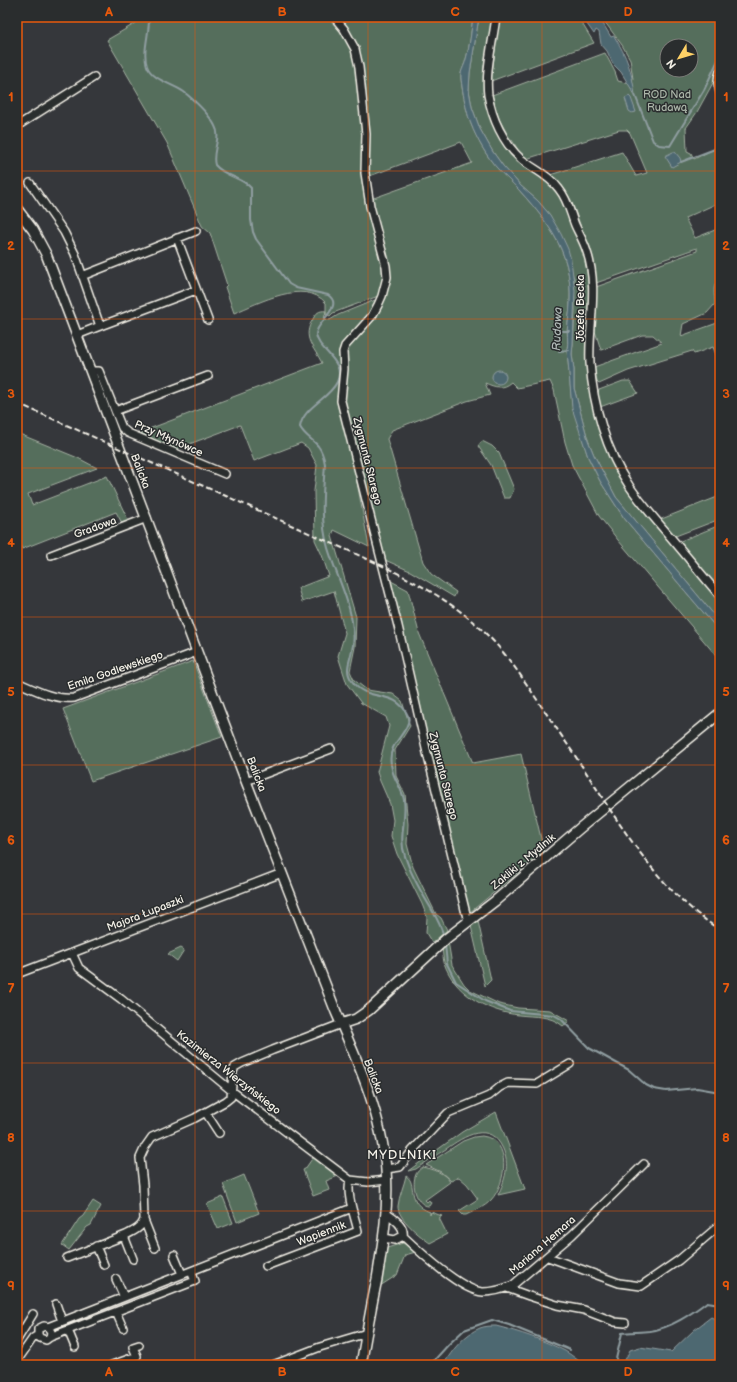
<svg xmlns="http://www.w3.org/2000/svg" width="737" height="1382" font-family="'Balsamiq Sans',sans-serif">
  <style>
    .green { fill: #556e5b; stroke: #a4b0a2; fill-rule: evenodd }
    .water { fill: #4d6771; stroke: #909ea1 }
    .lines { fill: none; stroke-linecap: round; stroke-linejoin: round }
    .stream { stroke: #909ea1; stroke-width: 2 }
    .street-casing { stroke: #f4f1e8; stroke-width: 10 }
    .secondary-casing { stroke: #f4f1e8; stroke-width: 12 }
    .street { stroke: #2a2d2e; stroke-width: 7 }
    .secondary { stroke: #2a2d2e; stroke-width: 9 }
    .rail { stroke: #f4f1e8; stroke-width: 2; stroke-dasharray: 6 3; stroke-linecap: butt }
    .grid { fill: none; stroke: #e8590c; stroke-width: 1; stroke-opacity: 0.55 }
    .labels { text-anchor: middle; stroke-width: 3; stroke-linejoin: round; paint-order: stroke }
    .park-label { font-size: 11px; fill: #acb6a9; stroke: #2a2d2e }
    .street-label { font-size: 11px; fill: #f4f1e8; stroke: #2a2d2e }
    .water-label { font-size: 12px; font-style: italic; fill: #b1bab8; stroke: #2a2d2e }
    .quarter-label { font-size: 13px; letter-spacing: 1px; fill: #f4f1e8; stroke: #2a2d2e }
    .neatline { fill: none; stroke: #e8590c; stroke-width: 1.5 }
    .grid-label { font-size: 13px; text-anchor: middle; font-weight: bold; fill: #e8590c }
  </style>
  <rect width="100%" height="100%" fill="#35373b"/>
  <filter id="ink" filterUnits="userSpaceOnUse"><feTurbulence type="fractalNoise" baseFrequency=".025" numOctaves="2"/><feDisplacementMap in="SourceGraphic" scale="8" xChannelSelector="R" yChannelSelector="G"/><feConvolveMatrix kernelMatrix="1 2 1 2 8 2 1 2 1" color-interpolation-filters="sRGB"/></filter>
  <g filter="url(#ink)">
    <!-- green -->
    <path class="green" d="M139,17H331L348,43L355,58L364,122L363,146L385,275L381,295L333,313L330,316L326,314V303C304,278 259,303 234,313L225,287L227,285L210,233L202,226L167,143L107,40L136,23Z
      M336,17H473C471,31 470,46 466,59C465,64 462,69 461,74C460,82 467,115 471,124C477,139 486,156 497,168C504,176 512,182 519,190C558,233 577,263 568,323C566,332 569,341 567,350L572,405L588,457L600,481L624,518L680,585L720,632V660L618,540L599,516L572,465L565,442L554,390L550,381L517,388L511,382C502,390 495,387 485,383L490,395L467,401L392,430L387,439L423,562L431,574L456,592L454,597L410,571L385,560L343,399L346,354L347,347L358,333L388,283L371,199L472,163L461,142L367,177L361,64Z
      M479,17H495L487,75L500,134L561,192L576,230L591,273L589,345L600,424L626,481L720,598V622L616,497L594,455L588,440L574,388V370L572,354L573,344L575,310L574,278L550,215L538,201L521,186L503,166L493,152L480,129L472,107L469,90L470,73Z
      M499,17H578L594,43L491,81Z
      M601,17H720V70L697,112L686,128L687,151L691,153L694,159L720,146V202L685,218L695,238L720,228V280C711,283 715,296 715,304L707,313L683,324L681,336L720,322V365L713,347L694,354L692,351L628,371L599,384L597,382L594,367L662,343L653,335H642L601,350L595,331L596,287L697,251V248L596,283L592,257L571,200L565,190L550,175L622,152L636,176L647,173L630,133L627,130H619L526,159L520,153L512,140L510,139L498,117L492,95L605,53L615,72L618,81L626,83L633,79L630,59L622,45ZM667,46H691V70H667Z
      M380,298L377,305L344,346L339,403L354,466L369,547L334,530L332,536L356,617L355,647L350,671L354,680L367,690L393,694L402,701L410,726L395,750L396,776L405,794L408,824L407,844L413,867L436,914L441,918L447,930L432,943L426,933L427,917L422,904L397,854L391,836L393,820L390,804L380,781L377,772L389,726L386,717L361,703L347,684L338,656L345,633L334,591L302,602L298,588L329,576L322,555L315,540L314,491L317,465L308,448L301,443L254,461L240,425L176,449L142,434L141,432L322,363C314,347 301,338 313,319C316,313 319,310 326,311L324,319L330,320L338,315Z
      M623,381H630L638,393L600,407L597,395L599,390Z
      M17,433L78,458L97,468L28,494L32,505L107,476L129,522L123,525L116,512L22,549L17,536Z
      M482,441L492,446L499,453L514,489L510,498H504L491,465L478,446Z
      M720,496V519L673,537L659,520Z
      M720,525V591L678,542Z
      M391,581L408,590L419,633L473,763L521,754L544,851L469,913L435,774Z
      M193,661L222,737L91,781L63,709Z
      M478,921L491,980L485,986L471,926Z
      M448,941L452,965L464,984L470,990L499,1004L518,1008L550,1010L569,1021L563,1026C550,1015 535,1017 519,1015C490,1012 458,996 446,968C443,962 443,955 442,947Z
      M181,948L184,950L177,961L168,954Z
      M496,1112L525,1189L498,1195C505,1180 510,1165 503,1149C490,1120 464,1136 446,1149C436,1155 426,1162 416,1169L408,1171L462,1132Z
      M482,1136C513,1140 506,1184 491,1200C485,1207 474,1211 466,1215H463L459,1211L478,1199L467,1184L459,1177L451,1181L441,1172L426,1165L463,1141L474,1137Z
      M314,1156L338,1176L326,1181L329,1190L313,1196L303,1170L305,1169Z
      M423,1167C433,1169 445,1173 450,1182L425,1200L427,1202L429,1200L431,1203L429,1206C417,1206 412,1187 415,1177C416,1172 420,1169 423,1167Z
      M244,1175L259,1213L237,1222L223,1184Z
      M406,1176C418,1183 405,1203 430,1212V1215L431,1212L442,1216L439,1218L447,1234L430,1243C421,1237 397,1218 398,1206C399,1196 404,1185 406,1176Z
      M223,1197L233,1223L218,1229L207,1204Z
      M93,1201L101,1206L91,1225L87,1227L69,1250L62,1245L79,1219L83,1216Z
      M403,1243L405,1244L416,1252L405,1255L397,1275L380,1286L387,1248Z"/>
    <!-- water -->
    <path class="water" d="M473,17H479L470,73L469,90L472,107L480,129L493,152L503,166L521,186L538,201L550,215L561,234L568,249L571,260L575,291L573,344L572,354L574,370V388L588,440L594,455L616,497L720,622V632L680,585L624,518L600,481L588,457L572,408L567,350C569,341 566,332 568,323C577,263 558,233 519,190C512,182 504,176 497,168C487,157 476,138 471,124C467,115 460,82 461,73C462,69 465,64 466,59C470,46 471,31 473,17Z
      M582,17H599L611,37L614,36C627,56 632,72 635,95L621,72L613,64L607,51L601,44L599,32L596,30L594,34Z
      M629,96L631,98L636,112L632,113L629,111L625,98Z
      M673,152H675L680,158L681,162L672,167L665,156Z
      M492 377a7 7 0 1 1 14 0a7 7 0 1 1-14 0Z
      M711,1317L717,1320L720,1365H625V1360L630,1350L640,1347L671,1352L694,1330Z
      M496,1326C520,1332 543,1340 565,1351C572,1355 578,1361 585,1365H447L444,1364C452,1350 465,1334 480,1328C485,1326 491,1326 496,1326Z"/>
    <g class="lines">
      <!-- stream -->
      <path class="stream" d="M149,17C150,32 142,51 147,66C152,80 173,84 184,92C195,101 209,114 215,126C222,138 211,152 215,165C225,177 242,177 251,188V220L253,232L256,239L289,284L296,288L328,295C345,306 316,322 316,334C317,350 347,361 337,382C329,399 303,407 300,427C304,435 312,439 318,446C322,451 324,458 325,464C323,492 320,521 328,548C336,575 350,600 353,629C354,636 354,643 352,650C350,662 344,670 352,681C367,704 395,687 408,716C412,725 396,740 393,748C390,754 390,762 392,769C394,780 402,788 404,800C407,819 398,837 405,856C410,873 420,890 429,905C435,915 442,926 444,938
        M635,95L653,141L659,145L670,146L704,90L720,56
        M681,162L720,147
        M560,331H569
        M559,351L569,350
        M445,944L447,964L456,982L485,1001L510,1011L554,1015L561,1019L589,1048L629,1070L646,1085L654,1089L666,1091L697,1088L720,1092
        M616,1359L622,1333C631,1332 641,1332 650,1331C671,1328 691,1314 707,1302L720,1304
        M430,1365L449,1344L464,1330L492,1320L509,1325L570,1350"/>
      <defs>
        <path id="street" d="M334,17L344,29L355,49L359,67L366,134L365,173L370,206L386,266L387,277L382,296L378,305L372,316L345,346L343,352L344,369L341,401L398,626L427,753L468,922
          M496,17C493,41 485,71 488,95C492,118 503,143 521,159C533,169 549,175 559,189C568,200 570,212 575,225C579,234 584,242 587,252C599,288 588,326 590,363C593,405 606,451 630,487C641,503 654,518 667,533C685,554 702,575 720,596
          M720,72C717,79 718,86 720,92
          M17,126L94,77
          M30,183L64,232L75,254L100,326L77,335
          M177,238L208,320
          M82,276L196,231
          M100,326L196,290
          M91,371H99L122,428L128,433L225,474
          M115,411L208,376
          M51,555L147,518
          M17,682C35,690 54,700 74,698L197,652
          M246,781L331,749
          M72,953L79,968L121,999L232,1091L350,1180L368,1182L387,1180
          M17,974L282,873
          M206,1113L219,1133
          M386,1169L400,1167L412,1151L448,1113L489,1096L500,1087L508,1083L537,1084L570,1064
          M387,1214C395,1219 405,1226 403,1236
          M144,1220L155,1248
          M124,1236L133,1259
          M403,1236C419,1251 461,1291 483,1292C493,1292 504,1289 513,1285L572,1235L644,1164
          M384,1238L395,1240L403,1236
          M96,1246L104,1265
          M174,1255L182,1274
          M548,1257L619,1283L641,1286L679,1260L720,1225
          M67,1258L126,1235C134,1231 141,1228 144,1220L143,1185L140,1158L145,1147L152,1137L195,1118L226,1101L231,1097L233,1072L235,1067L242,1063L273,1050L341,1024
          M266,1266L358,1231C355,1217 346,1195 350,1180
          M191,1271L352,1208
          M116,1279L124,1297
          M507,1288L529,1296L557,1305L584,1310L615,1322L625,1323
          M56,1304L62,1321
          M116,1312L123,1328
          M48,1327L191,1271L195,1281L50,1337L46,1340L40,1338L38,1335V1329L44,1326L48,1327L51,1332L50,1337
          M68,1330L75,1347
          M17,1340L33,1314
          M17,1361L33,1338L38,1335
          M112,1365L137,1356L133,1347L139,1345
          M273,1365L320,1347L367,1333"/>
        <path id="secondary" d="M17,209L33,230L46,254L244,776L336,1012C358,1062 382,1115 386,1170C389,1207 383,1242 377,1279C371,1307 366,1336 361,1365
          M341,1024L356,1019L369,1010L447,938L495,901L580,828L720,713"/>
      </defs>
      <!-- street casing -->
      <use href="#street" class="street-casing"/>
      <!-- secondary casing -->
      <use href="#secondary" class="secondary-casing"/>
      <!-- street -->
      <use href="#street" class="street"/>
      <!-- secondary -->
      <use href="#secondary" class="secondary"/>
      <!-- rail -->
      <path class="rail" d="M17,403L383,566C424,586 463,608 495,643C515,665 531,691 548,716C568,745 587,773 605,802C638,852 669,897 720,930"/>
    </g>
  </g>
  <!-- grid -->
  <path class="grid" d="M195,17V1365M368,17V1365M542,17V1365M17,171H720M17,319H720M17,468H720M17,617H720M17,765H720M17,914H720M17,1063H720M17,1211H720"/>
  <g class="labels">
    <!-- park labels -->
    <g class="park-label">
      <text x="667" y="98">ROD Nad<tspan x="667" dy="13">Rudawą</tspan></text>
    </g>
    <!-- street labels -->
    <g class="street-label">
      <text transform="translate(580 308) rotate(-90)" y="4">Józefa Becka</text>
      <text transform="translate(169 438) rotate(24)" y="4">Przy Młynówce</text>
      <text transform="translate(368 461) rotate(76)" y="4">Zygmunta Starego</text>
      <text transform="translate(141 471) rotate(69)" y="4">Balicka</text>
      <text transform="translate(95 527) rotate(-20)" y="4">Gradowa</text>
      <text transform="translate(115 670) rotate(-19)" y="4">Emila Godlewskiego</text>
      <text transform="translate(257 774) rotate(69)" y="4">Balicka</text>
      <text transform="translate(444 776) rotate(76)" y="4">Zygmunta Starego</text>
      <text transform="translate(523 861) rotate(-40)" y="4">Zakliki z Mydlnik</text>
      <text transform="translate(145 913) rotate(-21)" y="4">Majora Łupaszki</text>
      <text transform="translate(229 1072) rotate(38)" y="4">Kazimierza Wierzyńskiego</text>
      <text transform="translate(374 1076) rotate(69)" y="4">Balicka</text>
      <text transform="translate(321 1233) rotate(-21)" y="4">Wapiennik</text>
      <text transform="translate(542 1245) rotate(-41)" y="4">Mariana Hemara</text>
    </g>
    <!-- water labels -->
    <g class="water-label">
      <text transform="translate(557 329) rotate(-88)" y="4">Rudawa</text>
    </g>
    <!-- quarter labels -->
    <g class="quarter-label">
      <text x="402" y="1159">MYDLNIKI</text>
    </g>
  </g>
  <!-- margin -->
  <rect width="737" height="1382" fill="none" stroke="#2a2d2e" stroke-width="44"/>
  <!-- north arrow -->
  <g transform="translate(679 58) rotate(232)"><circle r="19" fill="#2a2d2e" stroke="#7b7b78"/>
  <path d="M0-3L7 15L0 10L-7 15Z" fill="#ffd166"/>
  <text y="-6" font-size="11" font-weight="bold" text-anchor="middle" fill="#f4f1e8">N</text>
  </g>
  <rect x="22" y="22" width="693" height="1338" class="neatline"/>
  <g class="grid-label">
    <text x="109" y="16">A</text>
    <text x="282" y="16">B</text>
    <text x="455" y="16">C</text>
    <text x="628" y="16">D</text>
    <text x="11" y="101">1</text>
    <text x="726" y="101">1</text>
    <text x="11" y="250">2</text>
    <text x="726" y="250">2</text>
    <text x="11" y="398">3</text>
    <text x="726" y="398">3</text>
    <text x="11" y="547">4</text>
    <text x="726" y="547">4</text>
    <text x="11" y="696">5</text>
    <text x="726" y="696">5</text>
    <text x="11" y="844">6</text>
    <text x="726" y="844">6</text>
    <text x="11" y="993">7</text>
    <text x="726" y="993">7</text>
    <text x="11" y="1142">8</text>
    <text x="726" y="1142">8</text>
    <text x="11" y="1290">9</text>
    <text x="726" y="1290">9</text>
    <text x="109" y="1376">A</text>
    <text x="282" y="1376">B</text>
    <text x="455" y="1376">C</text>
    <text x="628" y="1376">D</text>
  </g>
</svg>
